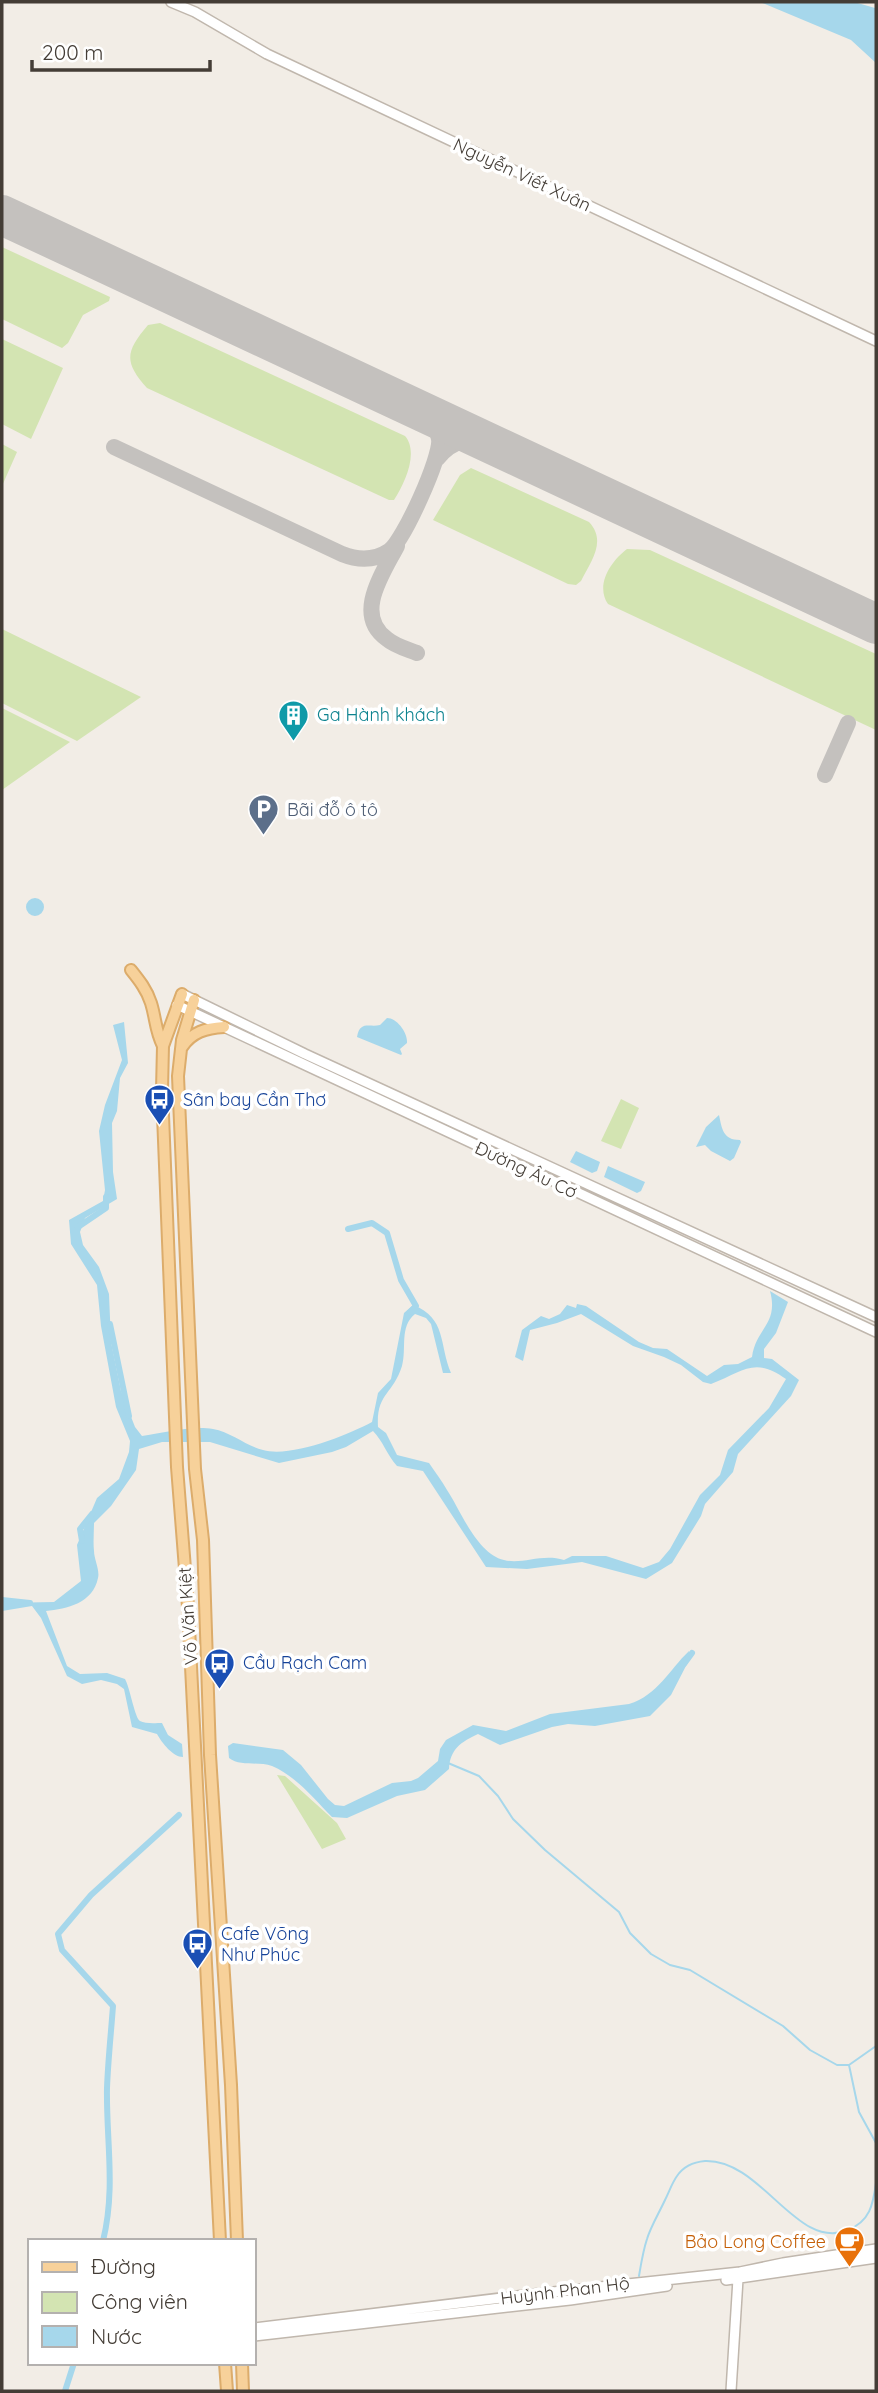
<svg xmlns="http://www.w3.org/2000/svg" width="878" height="2393" font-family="Quicksand,sans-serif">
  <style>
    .green { fill: #d3e4b2 }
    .water { fill: #a6d7eb }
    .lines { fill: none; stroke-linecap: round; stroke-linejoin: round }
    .stream { stroke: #a6d7eb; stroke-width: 2 }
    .canal { stroke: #a6d7eb; stroke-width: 6 }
    .taxiway { stroke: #c4c1be; stroke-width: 16 }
    .runway { stroke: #c4c1be; stroke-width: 40 }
    .minor-casing { stroke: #c0b7ad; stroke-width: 12 }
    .major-casing { stroke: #dcac6b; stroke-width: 14 }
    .minor { stroke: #fff; stroke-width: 9 }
    .major { stroke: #f7d19a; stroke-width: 10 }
    .labels { text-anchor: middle; stroke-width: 7; stroke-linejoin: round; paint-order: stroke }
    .street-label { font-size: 18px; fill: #443d36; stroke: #fff }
    .culture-label { font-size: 18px; fill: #0d838f; stroke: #fff; text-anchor: start }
    .service-label { font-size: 18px; fill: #4e5e75; stroke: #fff; text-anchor: start }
    .transit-label { font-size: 18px; fill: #164399; stroke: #fff; text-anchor: start }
    .food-label { font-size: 18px; fill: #c56008; stroke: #fff; text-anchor: end }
  </style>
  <rect width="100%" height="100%" fill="#f2ede6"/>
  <!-- green -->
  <path class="green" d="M2,247L110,297L109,301L83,315L68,343L62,348L2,319Z
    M160,323L405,436C419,452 405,483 394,500H389L147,388C124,362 125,352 148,325Z
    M2,339L63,368L31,439L2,424Z
    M2,444L17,452L2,486Z
    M471,468L589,522C607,541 591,561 581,581L576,585L568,584L433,520L460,475Z
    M627,549L650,550L876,654V730L608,604C595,585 611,561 627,549Z
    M2,629L141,697L77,741L2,703Z
    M2,708L70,742L2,790Z
    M621,1099L639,1108L621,1149L601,1141Z
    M277,1775L285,1776L337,1823L346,1839L322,1849Z"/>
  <!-- water -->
  <path class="water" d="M760,2H854L875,8L876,63L851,40Z
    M26 907a9 9 0 1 1 18 0a9 9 0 1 1-18 0Z
    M387,1018C397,1018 408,1033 407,1043L400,1049L402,1054L401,1055L357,1037C360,1020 370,1028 380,1025Z
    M124,1022L128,1063L120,1078L117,1111L112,1123L113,1172L117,1199L85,1218L80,1232L83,1245L99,1267L109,1294L111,1342L121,1391L135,1427L142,1436C162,1433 192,1425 213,1429C231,1432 246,1446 263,1450C291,1458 348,1435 372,1422L378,1393L391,1379L404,1313L413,1305C447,1318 439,1345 451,1373H443L431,1324L426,1318L415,1314C399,1327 407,1348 402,1366C393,1395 376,1393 378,1427L386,1433L397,1455L429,1463C435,1472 442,1481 447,1490C461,1511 477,1554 504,1560C522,1565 542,1553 564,1560L572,1556H606L643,1568L659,1562L670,1549L700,1495L720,1475L728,1450L769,1408L786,1379C754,1356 743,1372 711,1384L703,1382L681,1365L664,1357L633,1346L581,1314L557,1323L530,1330L523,1361L515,1357L522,1330L541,1316L549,1319L560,1314L567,1305L576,1308L577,1304L586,1306L639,1342L653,1348L667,1349L707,1376L724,1365L738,1364L752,1357C756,1328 779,1324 770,1291L788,1302L776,1333L764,1349V1358L772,1359L799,1380L791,1396L738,1454L733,1472L705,1504L701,1516L672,1563L646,1579L582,1562L527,1569L486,1567L423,1471L397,1466C387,1455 383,1441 373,1431L346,1447L332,1452L279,1463L210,1442H162L139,1449L136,1470L111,1506L94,1523C94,1532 93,1542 94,1551C94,1559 100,1570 98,1578C93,1603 67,1609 46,1611L67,1666L80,1674L107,1673L125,1679C130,1688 135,1719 140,1721C145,1724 156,1723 162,1723L168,1735L182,1744L183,1757C173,1757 162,1743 157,1734L132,1727L124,1689L117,1684L101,1680L82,1684L67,1676L41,1618L32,1606L2,1611V1603L54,1602L81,1581L77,1545L97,1498L119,1479L129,1452L130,1441L116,1407L101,1326L97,1285L71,1244L69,1220L103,1201L105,1190L99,1131L105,1105L122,1060L113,1025Z
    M719,1115C722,1129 723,1140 740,1140L741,1142L734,1158L730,1161L711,1151L705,1145L696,1147L706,1127Z
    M576,1151L600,1162L597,1171L592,1173L570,1162Z
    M608,1166L645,1182L641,1191L637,1193L604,1177Z
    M689,1651L688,1662L671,1695L650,1716L595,1726L568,1724L552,1727L500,1745L478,1734C461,1742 450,1749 449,1769L425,1790L397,1796L347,1818L332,1817C314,1799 296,1776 272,1766C259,1761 240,1767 229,1758L228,1746L233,1743L283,1750L301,1765L328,1799L335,1805L344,1806L392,1783L411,1781L418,1778L438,1761L440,1749L446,1740L473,1725L506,1731L550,1714L629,1704C658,1695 669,1670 689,1651Z"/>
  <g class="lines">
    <!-- stream -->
    <path class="stream" d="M448,1763L479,1776L498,1796L513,1819L545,1850L619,1912L630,1933L651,1954L670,1965L690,1970L783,2026L810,2050L837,2065H849
      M876,2046L849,2065L859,2112L876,2143
      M639,2276C641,2264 643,2251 647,2239C651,2226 659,2213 665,2200C669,2192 672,2183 677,2176C683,2167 694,2162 705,2161C762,2159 797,2252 848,2230C870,2221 873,2205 876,2183"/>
    <!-- canal -->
    <path class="canal" d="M78,1227L106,1208V1197
      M348,1229L372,1223L387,1233L401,1280L416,1306L410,1312
      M110,1324L129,1416
      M82,1541L80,1529L92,1514
      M2,1600L30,1603
      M684,1664L692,1653
      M103,2241C116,2188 106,2140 107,2088C108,2061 111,2033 113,2006L62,1950L58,1934L91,1895L179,1815
      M65,2391L74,2363"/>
    <!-- taxiway -->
    <path class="taxiway" d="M114,447L342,554C357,560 374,561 389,551C403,542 442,456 439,439C436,423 425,414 412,407
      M437,459C454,438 471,437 495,446
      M397,546C383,573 353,615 387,639C395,646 407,649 417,653
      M825,775L848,723"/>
    <!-- runway -->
    <path class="runway" d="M2,215L876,624"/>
    <defs>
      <path id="minor" d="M171,2L195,12L267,54L876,341
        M182,994L305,1054L876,1317
        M177,1005L876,1332
        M726,2280L876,2258
        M254,2328L534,2294L740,2272L783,2263L876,2249
        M254,2336L570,2300L667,2286
        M731,2391L738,2279"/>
      <path id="major" d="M131,970C139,980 147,990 151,1003C156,1019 155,1030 163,1046
        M182,994L163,1046L162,1090L177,1467L188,1607L220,2241
        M194,1000L182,1040L178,1076L195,1469L203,1540L210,1755L231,2085L237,2241
        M182,1047C192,1032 206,1028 224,1027
        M225,2363L227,2391
        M242,2363L243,2391"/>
    </defs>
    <!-- minor casing -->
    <use href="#minor" class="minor-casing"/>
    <!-- major casing -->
    <use href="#major" class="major-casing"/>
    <!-- minor -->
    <use href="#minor" class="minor"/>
    <!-- major -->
    <use href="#major" class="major"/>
  </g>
  <!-- icons -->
  <defs>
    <symbol id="building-pin" viewBox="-11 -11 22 30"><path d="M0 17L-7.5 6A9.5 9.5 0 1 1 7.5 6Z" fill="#0f9aa8" stroke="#fff"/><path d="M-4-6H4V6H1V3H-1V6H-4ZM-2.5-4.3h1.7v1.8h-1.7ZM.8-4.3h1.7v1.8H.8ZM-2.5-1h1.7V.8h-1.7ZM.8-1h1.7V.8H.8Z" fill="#fff"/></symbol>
    <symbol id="parking-pin" viewBox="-11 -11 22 30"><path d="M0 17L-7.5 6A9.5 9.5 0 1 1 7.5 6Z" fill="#5c6f8a" stroke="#fff"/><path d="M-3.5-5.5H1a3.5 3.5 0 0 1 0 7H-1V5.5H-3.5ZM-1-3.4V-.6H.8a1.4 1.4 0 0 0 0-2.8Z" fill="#fff"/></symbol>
    <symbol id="bus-pin" viewBox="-11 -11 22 30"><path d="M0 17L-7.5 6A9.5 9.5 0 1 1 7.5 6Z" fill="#1a4fb4" stroke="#fff"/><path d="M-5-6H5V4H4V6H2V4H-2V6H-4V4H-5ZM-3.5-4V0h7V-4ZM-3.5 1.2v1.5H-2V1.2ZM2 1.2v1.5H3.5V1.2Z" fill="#fff"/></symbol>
    <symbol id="cafe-pin" viewBox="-11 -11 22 30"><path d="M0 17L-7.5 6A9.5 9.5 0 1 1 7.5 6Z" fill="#e8710a" stroke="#fff"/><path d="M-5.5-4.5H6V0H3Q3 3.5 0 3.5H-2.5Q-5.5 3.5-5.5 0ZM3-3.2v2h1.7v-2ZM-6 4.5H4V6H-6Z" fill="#fff"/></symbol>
  </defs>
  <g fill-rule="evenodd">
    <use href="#building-pin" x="276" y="698" width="35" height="47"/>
    <use href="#parking-pin" x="246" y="792" width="35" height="47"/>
    <use href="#bus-pin" x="142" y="1082" width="35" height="47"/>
    <use href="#bus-pin" x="202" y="1646" width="35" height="47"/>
    <use href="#bus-pin" x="180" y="1926" width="35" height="47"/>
    <use href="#cafe-pin" x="832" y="2224" width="35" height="47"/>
  </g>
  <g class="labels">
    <!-- street labels -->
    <g class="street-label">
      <text transform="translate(522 175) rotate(25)" y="6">Nguyễn Viết Xuân</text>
      <text transform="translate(526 1170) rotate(25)" y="6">Đường Âu Cơ</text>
      <text transform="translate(188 1616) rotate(-94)" y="6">Võ Văn Kiệt</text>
      <text transform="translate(565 2291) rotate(-7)" y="6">Huỳnh Phan Hộ</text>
    </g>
    <!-- culture labels -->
    <g class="culture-label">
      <text x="317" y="721">Ga Hành khách</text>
    </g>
    <!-- service labels -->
    <g class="service-label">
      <text x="287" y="816">Bãi đỗ ô tô</text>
    </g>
    <!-- transit labels -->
    <g class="transit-label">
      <text x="183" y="1106">Sân bay Cần Thơ</text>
      <text x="243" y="1669">Cầu Rạch Cam</text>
      <text x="221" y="1940">Cafe Võng<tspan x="221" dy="21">Như Phúc</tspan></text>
    </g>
    <!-- food labels -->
    <g class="food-label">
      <text x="826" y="2248">Bảo Long Coffee</text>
    </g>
  </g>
  <!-- border -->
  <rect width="878" height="2393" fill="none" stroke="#443d36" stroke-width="7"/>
  <!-- legend -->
  <rect x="28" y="2239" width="228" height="126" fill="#ffffff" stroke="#b4b1af" stroke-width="2"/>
  <rect x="42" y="2262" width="35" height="10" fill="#f7d19a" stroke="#b4b1af" stroke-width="2"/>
  <text x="91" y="2274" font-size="21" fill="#443d36">Đường</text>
  <rect x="42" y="2292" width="35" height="21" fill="#d3e4b2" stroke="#b4b1af" stroke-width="2"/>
  <text x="91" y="2309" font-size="21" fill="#443d36">Công viên</text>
  <rect x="42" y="2326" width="35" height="21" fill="#a6d7eb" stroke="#b4b1af" stroke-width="2"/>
  <text x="91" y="2344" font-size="21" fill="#443d36">Nước</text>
  <!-- scale -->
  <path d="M32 60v10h178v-10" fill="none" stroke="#443d36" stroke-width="3.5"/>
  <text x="42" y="60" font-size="21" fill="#443d36" stroke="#ffffff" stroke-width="5" paint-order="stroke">200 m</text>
</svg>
